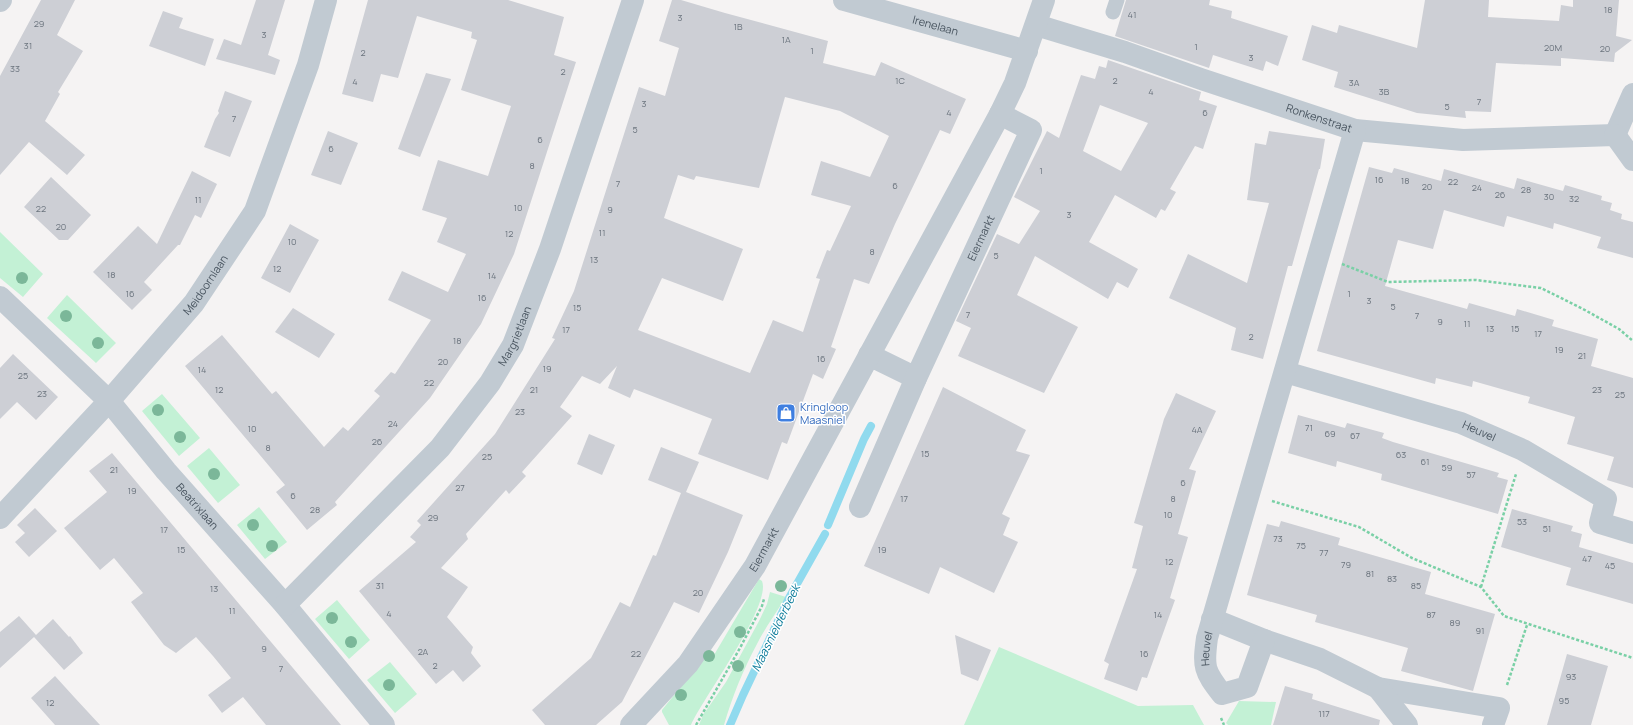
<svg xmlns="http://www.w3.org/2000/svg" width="1633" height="725" font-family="Manrope,sans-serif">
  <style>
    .green { fill: #c3f1d5 }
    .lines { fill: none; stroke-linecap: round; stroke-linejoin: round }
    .stream { stroke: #90daee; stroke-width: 8 }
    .building { fill: #cdcfd5; fill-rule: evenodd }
    .path { stroke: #7ad0a6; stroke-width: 2.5; stroke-dasharray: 3 2; stroke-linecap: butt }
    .service { stroke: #c1cad2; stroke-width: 15 }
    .minor { stroke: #c1cad2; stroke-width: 22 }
    .tree { fill: #7bb799 }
    .labels { text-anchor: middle; stroke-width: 3; stroke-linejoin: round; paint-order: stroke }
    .number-label { font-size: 9px; fill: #6b747e }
    .street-label { font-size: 11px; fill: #4a5661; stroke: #fff }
    .shop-label { font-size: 11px; fill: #366cbe; stroke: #fff; text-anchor: start }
    .water-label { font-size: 12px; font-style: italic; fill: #0c7c9b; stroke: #fff }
  </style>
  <rect width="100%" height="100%" fill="#f5f3f3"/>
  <!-- green -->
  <path class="green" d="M0,232L43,274L23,297L0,278Z
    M67,295L116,343L96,363L47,318Z
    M162,394L200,438L179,456L142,411Z
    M209,448L240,485L218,503L187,466Z
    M259,507L287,542L265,559L237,525Z
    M759,579L762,581C772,605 703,698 691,725H669L662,712V710L709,652L714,655Z
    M770,592L786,597C776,613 765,628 757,644C743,670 732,697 724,725H699L703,715L726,682L759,621L767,604Z
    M337,600L370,640L349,659L315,619Z
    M999,647L1138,706L1193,705L1204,725H964Z
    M390,662L417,694L395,713L367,680Z
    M1239,701L1276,702L1271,725H1228L1226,723Z"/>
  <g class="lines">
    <!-- stream -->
    <path class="stream" d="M828,525L864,439L871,426
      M730,725L743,695L789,598L825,534"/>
  </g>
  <!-- building -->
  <path class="building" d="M41,0H75L57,35L83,51L58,92L60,94L45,121L85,155L67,175L29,142L0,175V76Z
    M256,0H285L268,55L280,60L275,75L216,59L224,39L241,45Z
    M368,0H508L564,17L554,55L576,62L514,254L481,324L430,398L335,502L337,505L307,530L276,492L285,485L185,366L222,335L272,394L276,391L324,447L343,427L348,431L380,396L374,391L391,372L395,374L431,320L388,300L402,271L448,292L466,254L437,242L447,218L422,210L438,160L488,176L511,106L461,90L477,40L471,38L472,32L417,16L398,78L381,74L373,102L342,94Z
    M672,0H681L725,13L828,41L823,63L875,76L881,62L966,99L950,134L940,130L895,224L869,284L854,279L831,347L836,349L823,379L813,374L787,444L782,442L768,480L698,454L712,419L634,389L630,398L608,388L617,366L600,384L582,376L560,407L572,416L522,472L526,476L509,494L506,490L466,534L468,539L441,568L468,587L447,617L473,647L471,653L481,666L463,682L453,670L436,684L359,591L416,542L410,537L421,525L417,521L495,434L555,339L552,338L574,291L639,87L665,96L679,48L659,41ZM785,97L840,111L889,136L870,177L821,161L811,195L851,206L830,251L827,250L816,278L820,279L803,332L773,320L750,373L638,330L662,278L723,301L743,249L664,218L678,175L694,180L696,176L759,188Z
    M1126,0H1210L1209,5L1232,11L1231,18L1288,36L1278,66L1266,61L1263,71L1213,55L1209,68L1115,36Z
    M1425,0H1489L1488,17L1559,21L1561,5L1573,7V0H1619L1616,36L1632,40L1615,53L1614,62L1561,58V66L1496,63L1491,112L1465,111L1466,118L1417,113L1334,87L1338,72L1302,60L1312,25L1337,33L1339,25L1417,48Z
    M163,11L183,18L179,28L214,39L205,66L149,46Z
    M1108,60L1201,92L1199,100L1217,106L1203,149L1195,146L1170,189L1176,192L1165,211L1161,209L1156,218L1115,195L1089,242L1138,269L1128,288L1117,282L1108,299L1035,256L1017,295L1078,327L1044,393L958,356L971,328L956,321L997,234L1019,244L1040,211L1014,197L1047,131L1059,138L1081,75L1095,79L1099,66L1106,68ZM1100,105L1148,123L1121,171L1083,151Z
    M426,73L451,79L420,157L398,149Z
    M225,91L252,101L230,157L204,147L215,119L219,113L218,111Z
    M328,131L358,143L341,185L311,175Z
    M1269,131L1325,139L1320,169H1319L1292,266H1288L1263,359L1231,350L1236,328L1169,298L1188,254L1247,283L1269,203L1247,200L1255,143L1266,145Z
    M1369,167L1392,173L1394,168L1441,181L1444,169L1514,189L1517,178L1563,191L1565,185L1602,196L1601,200L1612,203L1610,210L1622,214L1621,219L1633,222V258L1597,248L1601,237L1554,223L1553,229L1507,216L1504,227L1444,210L1433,249L1398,240L1385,286L1467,309L1469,303L1515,316L1517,309L1554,320L1552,326L1598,339L1591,366L1633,378V488L1607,480L1614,457L1567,444L1575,417L1528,403L1530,397L1473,381L1472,387L1436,378L1435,384L1317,351Z
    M192,171L217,184L201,218L195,215L180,245H178L144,282L152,290L132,310L93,272L138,226L157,244Z
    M51,177L91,215L68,240H59L24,207Z
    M290,224L319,240L290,293L261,278Z
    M293,308L335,334L319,358L275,332Z
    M13,354L58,397L36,420L17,402L0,419V368Z
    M943,387L1026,430L1016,451L1030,455L1002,514L1010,518L1003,535L1018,542L994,593L940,567L929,594L864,566Z
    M1176,393L1216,411L1189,469L1196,471L1178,534L1188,537L1170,598L1175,600L1147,678L1142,677L1137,691L1104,679L1109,664L1104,661L1137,569L1132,568L1143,526L1134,523L1164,419Z
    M1298,415L1345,428L1347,423L1384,433L1382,438L1393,442L1499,473L1497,477L1508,480L1498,514L1381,480L1382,474L1337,461L1336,467L1288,453Z
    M589,434L615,445L602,475L577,464Z
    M661,447L699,462L686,492L743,515L728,552L699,613L674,602L622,702L596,725H545L532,710L591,658L620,602L630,607L653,555L656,556L681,493L648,480Z
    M112,453L314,693L341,725H266L243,697L222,713L208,695L231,678L213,656L196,637L176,653L164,645L131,602L143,593L114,558L100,570L64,528L107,492L89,471Z
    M35,508L57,531L29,557L15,542L25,533L17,525Z
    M1512,509L1573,526L1571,531L1582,534L1579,547L1633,563V604L1566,585L1571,568L1501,547Z
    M1281,521L1340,538L1338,545L1431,572L1425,594L1495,614L1473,691L1401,671L1408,648L1315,622L1317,615L1247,595L1267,524L1279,527Z
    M19,616L36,635L53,619L69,637L70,636L83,653L64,670L34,637L0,668V632Z
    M955,635L991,650L978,681L961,674Z
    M1567,654L1608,666L1591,725H1547Z
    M55,676L75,698L100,725H55L31,698Z
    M1285,686L1313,694L1312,699L1380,720L1379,725H1273Z"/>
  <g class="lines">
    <!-- path -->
    <path class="path" d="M1342,264L1388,282L1476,280L1541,288L1583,309L1619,329L1633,341
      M1272,501L1359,527L1412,558L1481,587L1504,616L1633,658
      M1481,587L1516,474
      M1507,685L1527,625
      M1221,718L1224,725
      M696,725L740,648L762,606L764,599"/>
    <!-- service -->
    <path class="service" d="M1113,12L1117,0"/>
    <!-- minor -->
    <g class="minor">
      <path id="s1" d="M844,0L1027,51"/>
      <path d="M0,1L1,0"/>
      <path id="s2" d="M1036,25L1125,52L1201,79L1355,130L1463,140L1615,135"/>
      <path d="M1615,135L1633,94"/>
      <path d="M1615,135L1633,160"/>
      <path id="s3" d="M0,297L109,401L166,471L285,605L384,725"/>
      <path d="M869,355L916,378"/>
      <path id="s4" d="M1285,372L1461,423L1523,450L1606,499L1600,523L1633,533"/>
      <path id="s5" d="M860,507L916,378L1031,130L1000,114"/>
      <path id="s6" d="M0,518L109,401L194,303L255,211L308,65L326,0"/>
      <path id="s7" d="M285,605L440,448L490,383L513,345L550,249L633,0"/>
      <path d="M1212,619L1264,640L1320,659L1378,688L1499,708L1493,725"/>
      <path id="s8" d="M1264,640L1247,687L1222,694C1204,671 1203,667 1207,638L1355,130"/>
      <path d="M1378,688L1407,725"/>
      <path id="s9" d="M631,725L688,664L755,566L1000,114L1015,83L1044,0"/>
    </g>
  </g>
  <!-- trees -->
  <g class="tree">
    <circle cx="22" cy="278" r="6"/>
    <circle cx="66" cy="316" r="6"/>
    <circle cx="98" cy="343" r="6"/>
    <circle cx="158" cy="410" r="6"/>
    <circle cx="180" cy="437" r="6"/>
    <circle cx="214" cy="474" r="6"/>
    <circle cx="253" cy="525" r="6"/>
    <circle cx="272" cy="546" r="6"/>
    <circle cx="781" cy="586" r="6"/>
    <circle cx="332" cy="618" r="6"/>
    <circle cx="740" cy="632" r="6"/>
    <circle cx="351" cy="642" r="6"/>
    <circle cx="709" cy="656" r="6"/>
    <circle cx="738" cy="666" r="6"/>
    <circle cx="389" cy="685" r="6"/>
    <circle cx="681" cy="695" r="6"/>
  </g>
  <!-- icons -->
  <defs>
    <symbol id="shop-square" viewBox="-11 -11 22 22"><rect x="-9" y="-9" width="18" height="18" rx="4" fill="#3f7fe0" stroke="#fff"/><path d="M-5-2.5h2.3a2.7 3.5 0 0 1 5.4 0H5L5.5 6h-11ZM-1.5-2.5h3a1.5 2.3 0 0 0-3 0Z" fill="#fff"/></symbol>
  </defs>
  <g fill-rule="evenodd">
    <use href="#shop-square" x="775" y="402" width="22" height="22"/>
  </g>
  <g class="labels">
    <!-- number labels -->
    <g class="number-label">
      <text x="1608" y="13">18</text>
      <text x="1132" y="18">41</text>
      <text x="680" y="21">3</text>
      <text x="39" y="27">29</text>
      <text x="738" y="30">1B</text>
      <text x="264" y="38">3</text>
      <text x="786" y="43">1A</text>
      <text x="28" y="49">31</text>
      <text x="1196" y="50">1</text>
      <text x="1553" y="51">20M</text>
      <text x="1605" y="52">20</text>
      <text x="812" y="54">1</text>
      <text x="363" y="56">2</text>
      <text x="1251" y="61">3</text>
      <text x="15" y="72">33</text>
      <text x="563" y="75">2</text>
      <text x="900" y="84">1C</text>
      <text x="1115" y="84">2</text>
      <text x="355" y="85">4</text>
      <text x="1354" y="86">3A</text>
      <text x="1151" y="95">4</text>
      <text x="1384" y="95">3B</text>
      <text x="1479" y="105">7</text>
      <text x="644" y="107">3</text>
      <text x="1447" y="110">5</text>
      <text x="949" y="116">4</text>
      <text x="1205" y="116">6</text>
      <text x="234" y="122">7</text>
      <text x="635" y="133">5</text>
      <text x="540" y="143">6</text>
      <text x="331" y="152">6</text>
      <text x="532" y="169">8</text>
      <text x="1041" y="174">1</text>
      <text x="1379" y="183">16</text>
      <text x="1405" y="184">18</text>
      <text x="1453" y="185">22</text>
      <text x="618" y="187">7</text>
      <text x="895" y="189">6</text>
      <text x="1427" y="190">20</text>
      <text x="1477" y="191">24</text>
      <text x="1526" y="193">28</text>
      <text x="1500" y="198">26</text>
      <text x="1549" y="200">30</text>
      <text x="1574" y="202">32</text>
      <text x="198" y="203">11</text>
      <text x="518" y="211">10</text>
      <text x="41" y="212">22</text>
      <text x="610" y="213">9</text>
      <text x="1069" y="218">3</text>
      <text x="61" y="230">20</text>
      <text x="602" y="236">11</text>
      <text x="509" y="237">12</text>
      <text x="292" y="245">10</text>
      <text x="872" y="255">8</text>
      <text x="996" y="259">5</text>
      <text x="594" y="263">13</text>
      <text x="277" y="272">12</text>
      <text x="111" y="278">18</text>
      <text x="492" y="279">14</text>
      <text x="130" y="297">16</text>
      <text x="1349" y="297">1</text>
      <text x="482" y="301">16</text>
      <text x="1369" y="304">3</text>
      <text x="1393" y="310">5</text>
      <text x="577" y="311">15</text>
      <text x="968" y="318">7</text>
      <text x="1417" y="319">7</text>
      <text x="1440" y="325">9</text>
      <text x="1467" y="327">11</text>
      <text x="1490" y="332">13</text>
      <text x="1515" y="332">15</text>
      <text x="566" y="333">17</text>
      <text x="1538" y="337">17</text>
      <text x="1251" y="340">2</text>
      <text x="457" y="344">18</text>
      <text x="1559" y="353">19</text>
      <text x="1582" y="359">21</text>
      <text x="821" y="362">16</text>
      <text x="443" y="365">20</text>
      <text x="547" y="372">19</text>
      <text x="202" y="373">14</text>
      <text x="23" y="379">25</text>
      <text x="429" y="386">22</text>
      <text x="219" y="393">12</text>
      <text x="534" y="393">21</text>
      <text x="1597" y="393">23</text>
      <text x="42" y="397">23</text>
      <text x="1620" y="398">25</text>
      <text x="520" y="415">23</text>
      <text x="393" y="427">24</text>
      <text x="1309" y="431">71</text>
      <text x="252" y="432">10</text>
      <text x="1197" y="433">4A</text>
      <text x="1330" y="437">69</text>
      <text x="1355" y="439">67</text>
      <text x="377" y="445">26</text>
      <text x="268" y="451">8</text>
      <text x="925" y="457">15</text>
      <text x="1401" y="458">63</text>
      <text x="487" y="460">25</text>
      <text x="1425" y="465">61</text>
      <text x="1447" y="471">59</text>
      <text x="114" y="473">21</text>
      <text x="1471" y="478">57</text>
      <text x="1183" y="486">6</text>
      <text x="460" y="491">27</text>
      <text x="132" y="494">19</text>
      <text x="293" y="499">6</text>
      <text x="904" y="502">17</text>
      <text x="1173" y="502">8</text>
      <text x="315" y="513">28</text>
      <text x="1168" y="518">10</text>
      <text x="433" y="521">29</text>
      <text x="1522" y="525">53</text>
      <text x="1547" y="532">51</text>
      <text x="164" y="533">17</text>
      <text x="1278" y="542">73</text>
      <text x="1301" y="549">75</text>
      <text x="181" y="553">15</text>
      <text x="882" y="553">19</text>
      <text x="1324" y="556">77</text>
      <text x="1587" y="562">47</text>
      <text x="1169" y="565">12</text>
      <text x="1346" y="568">79</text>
      <text x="1610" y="569">45</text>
      <text x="1370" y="577">81</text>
      <text x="1392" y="582">83</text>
      <text x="380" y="589">31</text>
      <text x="1416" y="589">85</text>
      <text x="214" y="592">13</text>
      <text x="698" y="596">20</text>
      <text x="232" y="614">11</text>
      <text x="389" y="617">4</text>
      <text x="1158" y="618">14</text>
      <text x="1431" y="618">87</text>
      <text x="1455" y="626">89</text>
      <text x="1480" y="634">91</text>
      <text x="264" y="652">9</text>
      <text x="423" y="655">2A</text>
      <text x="636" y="657">22</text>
      <text x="1144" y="657">16</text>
      <text x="435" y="669">2</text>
      <text x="281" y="672">7</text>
      <text x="1571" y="680">93</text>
      <text x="1564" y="704">95</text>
      <text x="50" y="706">12</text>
      <text x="1324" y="717">117</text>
    </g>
    <!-- street labels -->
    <g class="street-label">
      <text dy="4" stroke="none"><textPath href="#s1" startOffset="95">Irenelaan</textPath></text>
      <text dy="4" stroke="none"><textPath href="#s2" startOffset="298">Ronkenstraat</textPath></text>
      <text dy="4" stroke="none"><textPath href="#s5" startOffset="295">Eiermarkt</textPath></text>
      <text dy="4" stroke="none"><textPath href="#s6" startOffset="311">Meidoornlaan</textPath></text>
      <text dy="4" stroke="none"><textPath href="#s7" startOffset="356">Margrietlaan</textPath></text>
      <text dy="4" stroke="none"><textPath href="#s4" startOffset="203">Heuvel</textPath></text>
      <text dy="4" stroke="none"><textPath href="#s3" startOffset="288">Beatrixlaan</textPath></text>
      <text dy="4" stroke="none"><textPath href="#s9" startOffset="221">Eiermarkt</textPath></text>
      <text dy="4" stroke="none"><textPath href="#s8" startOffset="126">Heuvel</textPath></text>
    </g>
    <!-- shop labels -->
    <g class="shop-label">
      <text x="800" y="411">Kringloop<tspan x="800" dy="13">Maasniel</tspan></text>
    </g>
    <!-- water labels -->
    <g class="water-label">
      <text transform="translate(776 628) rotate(-64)" y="4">Maasnielderbeek</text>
    </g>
  </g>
</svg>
